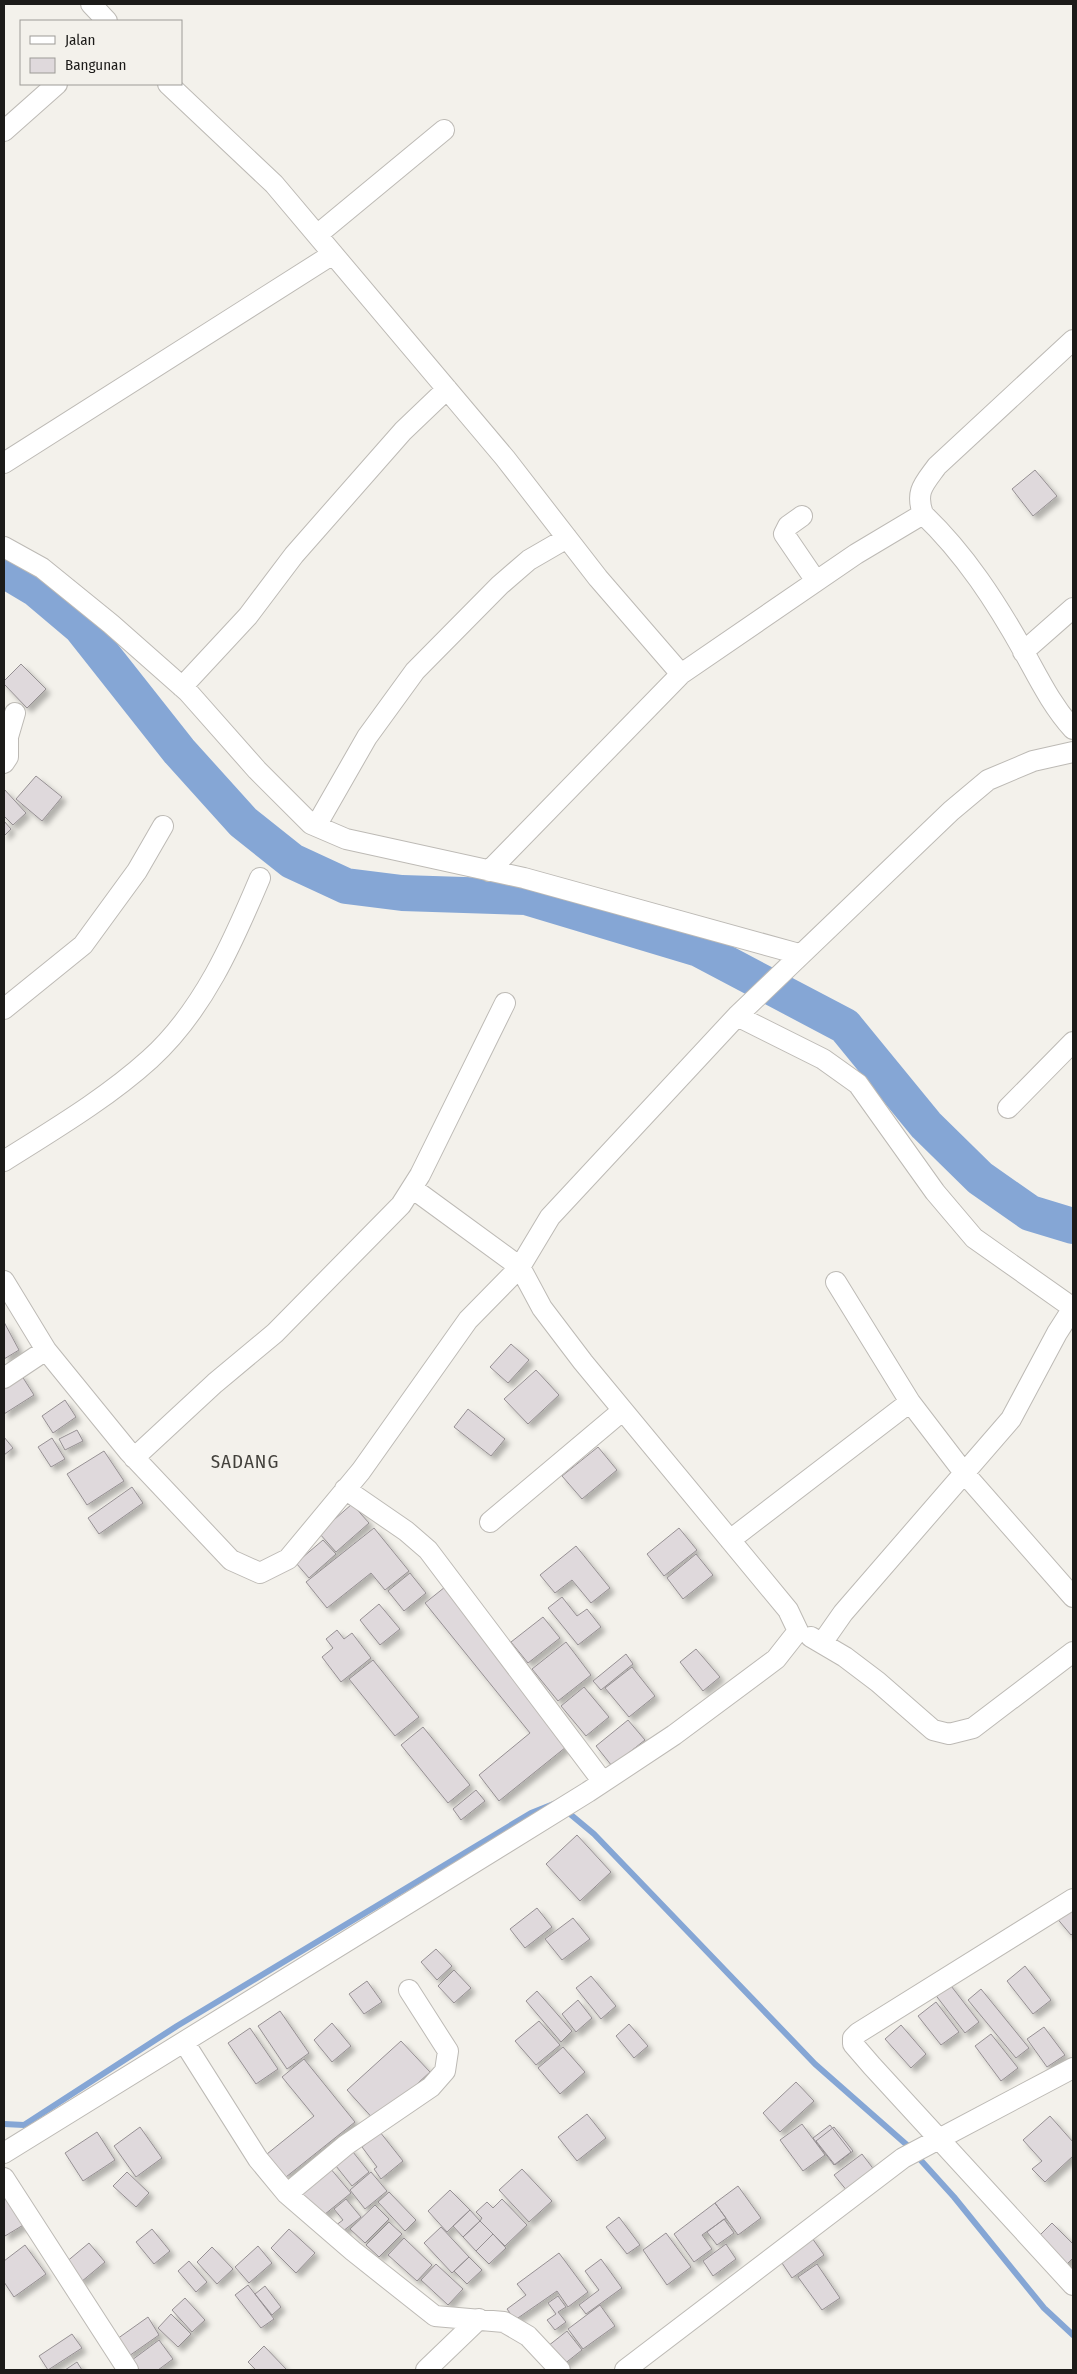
<svg xmlns="http://www.w3.org/2000/svg" width="1077" height="2374" font-family="'Fira Sans Condensed',sans-serif">
  <style>
    .lines { fill: none; stroke-linecap: round; stroke-linejoin: round }
    .stream { stroke: #85a6d5; stroke-width: 6 }
    .river { stroke: #85a6d5; stroke-width: 36 }
    .building { fill: #dfd9dc; stroke: #969093; filter: url(#shadow) }
    .minor-casing { stroke: #bdbab5; stroke-width: 22 }
    .minor { stroke: #fff; stroke-width: 20 }
    .labels { text-anchor: middle; stroke-width: 4; stroke-linejoin: round; paint-order: stroke }
    .quarter-label { font-size: 19px; letter-spacing: 1px; fill: #42403b; stroke: #f3f1eb }
  </style>
  <defs>
    <filter id="shadow"><feDropShadow dx="4.5" dy="4.5" stdDeviation="2.5" flood-color="#0004"/></filter>
  </defs>
  <rect width="100%" height="100%" fill="#f3f1eb"/>
  <g class="lines">
    <!-- stream -->
    <path class="stream" d="M564,1809L594,1834L815,2064L907,2145L954,2197L1044,2308L1073,2335
      M4,2124L24,2125L177,2026L531,1813L556,1803"/>
    <!-- river -->
    <path class="river" d="M4,570L36,589L81,627L179,751L243,822L292,861L346,886L402,893L526,897L699,949L845,1026L926,1125L980,1178L1030,1213L1073,1226"/>
  </g>
  <!-- building -->
  <path class="building" d="M1035,470L1057,496L1033,516L1012,489Z
    M21,664L46,689L27,708L4,684V681Z
    M36,776L62,797L42,821L16,799Z
    M4,789L26,813L13,825L4,816Z
    M4,821L11,829L4,836Z
    M4,1322L19,1350L4,1359Z
    M511,1344L529,1360L508,1383L490,1367Z
    M536,1370L559,1395L528,1424L504,1399Z
    M20,1373L34,1395L4,1414V1384Z
    M65,1400L76,1417L53,1433L42,1416Z
    M468,1409L505,1439L491,1456L454,1427Z
    M77,1430L83,1441L65,1450L59,1439Z
    M4,1437L13,1448L4,1455Z
    M52,1438L65,1459L51,1467L38,1447Z
    M598,1447L617,1470L582,1499L562,1476Z
    M104,1451L124,1481L87,1505L67,1474Z
    M132,1487L143,1503L99,1534L88,1518Z
    M352,1504L369,1523L336,1552L319,1533Z
    M374,1528L409,1571L385,1590L371,1573L327,1608L306,1582Z
    M679,1528L697,1550L664,1576L647,1554Z
    M323,1540L336,1554L309,1578L296,1563Z
    M576,1546L610,1588L591,1603L572,1580L555,1593L540,1575Z
    M696,1554L713,1575L683,1599L667,1578Z
    M410,1573L426,1593L404,1611L388,1591Z
    M445,1587L571,1743L499,1801L479,1775L530,1733L425,1603Z
    M562,1597L577,1616L587,1609L601,1627L578,1645L548,1608Z
    M379,1604L400,1629L380,1645L360,1620Z
    M543,1617L560,1638L528,1663L511,1642Z
    M337,1630L344,1639L352,1633L371,1658L341,1682L322,1657L333,1648L326,1639Z
    M566,1642L591,1675L558,1701L532,1669Z
    M696,1649L720,1677L703,1691L680,1662Z
    M626,1654L633,1664L601,1690L593,1681Z
    M373,1660L419,1717L395,1736L349,1679Z
    M632,1667L655,1696L629,1717L605,1688Z
    M584,1687L609,1717L586,1736L561,1706Z
    M628,1720L645,1740L612,1766L596,1746Z
    M423,1727L470,1785L448,1803L401,1745Z
    M476,1790L485,1801L461,1820L453,1809Z
    M577,1835L611,1872L580,1901L546,1864Z
    M1073,1900V1933L1071,1935L1055,1916Z
    M537,1908L552,1927L525,1948L510,1929Z
    M573,1918L590,1939L562,1960L545,1939Z
    M436,1949L452,1966L437,1980L421,1962Z
    M1025,1966L1051,2000L1033,2014L1007,1981Z
    M454,1970L471,1988L454,2003L438,1986Z
    M591,1976L616,2006L601,2019L576,1988Z
    M367,1981L382,2002L364,2014L349,1994Z
    M948,1982L979,2022L965,2033L934,1993Z
    M981,1989L1029,2048L1016,2058L968,2000Z
    M537,1991L572,2031L561,2042L526,2001Z
    M578,2000L592,2018L576,2032L562,2014Z
    M936,2002L959,2032L941,2045L918,2016Z
    M280,2011L309,2053L287,2069L258,2026Z
    M539,2021L560,2045L536,2065L515,2041Z
    M332,2023L351,2046L332,2062L314,2040Z
    M629,2024L648,2046L634,2058L616,2036Z
    M901,2025L926,2054L911,2068L885,2039Z
    M1044,2027L1065,2055L1047,2067L1027,2039Z
    M250,2028L278,2069L256,2084L228,2043Z
    M991,2034L1018,2068L1001,2081L975,2046Z
    M401,2041L430,2072L376,2122L347,2090Z
    M563,2047L585,2072L560,2094L538,2068Z
    M304,2059L355,2122L286,2177L267,2154L314,2116L282,2077Z
    M796,2082L814,2101L780,2132L763,2113Z
    M587,2114L606,2138L577,2161L558,2137Z
    M1050,2116L1073,2142V2156L1045,2182L1032,2169L1042,2161L1023,2140Z
    M802,2124L825,2155L803,2171L780,2140Z
    M830,2125L851,2152L834,2165L813,2138Z
    M140,2127L162,2158L136,2177L114,2146Z
    M834,2127L853,2151L835,2165L816,2141Z
    M97,2132L115,2160L83,2181L65,2153Z
    M380,2132L403,2161L381,2179L374,2169L377,2167L362,2147Z
    M349,2147L369,2172L352,2186L332,2161Z
    M862,2154L875,2171L848,2192L834,2175Z
    M330,2168L351,2193L319,2219L299,2195Z
    M522,2169L552,2201L529,2222L499,2190Z
    M127,2172L149,2193L136,2207L113,2186Z
    M371,2172L387,2191L365,2209L350,2190Z
    M738,2186L761,2218L738,2235L715,2203Z
    M4,2189L25,2224L5,2236L4,2234Z
    M450,2190L470,2210L447,2232L428,2211Z
    M389,2192L416,2220L405,2231L378,2202Z
    M346,2199L361,2217L338,2235L332,2228L343,2220L334,2209Z
    M502,2199L527,2225L505,2246L480,2221L482,2218L476,2212L487,2202L493,2208Z
    M715,2203L726,2218L702,2235L712,2249L694,2262L674,2234Z
    M375,2205L389,2219L365,2243L350,2229Z
    M470,2210L480,2221L463,2237L453,2226Z
    M619,2217L640,2245L627,2254L606,2227Z
    M724,2219L734,2233L717,2245L707,2232Z
    M480,2221L493,2234L476,2251L463,2237Z
    M389,2222L402,2234L379,2257L366,2245Z
    M1052,2223L1073,2244V2258L1065,2266L1038,2237Z
    M441,2227L469,2257L452,2273L424,2243Z
    M152,2229L170,2251L154,2264L136,2242Z
    M289,2229L315,2253L296,2273L271,2248Z
    M666,2233L691,2267L667,2285L643,2250Z
    M493,2234L506,2248L489,2264L476,2251Z
    M810,2235L824,2255L792,2278L778,2257Z
    M404,2238L432,2265L417,2281L388,2255Z
    M89,2243L105,2262L81,2282L65,2263Z
    M726,2244L736,2259L713,2276L703,2261Z
    M25,2245L46,2274L14,2297L4,2282V2261Z
    M258,2246L272,2263L249,2283L235,2267Z
    M212,2247L233,2269L217,2284L197,2262Z
    M559,2253L588,2292L568,2307L557,2291L515,2320L507,2309L526,2295L517,2284Z
    M469,2257L482,2270L467,2284L454,2271Z
    M601,2259L622,2288L586,2314L579,2305L599,2290L585,2271Z
    M189,2261L207,2282L196,2292L178,2271Z
    M436,2264L463,2289L448,2305L421,2280Z
    M817,2264L840,2298L822,2310L798,2277Z
    M248,2285L274,2319L261,2328L235,2295Z
    M265,2286L281,2307L272,2315L255,2294Z
    M558,2296L566,2307L558,2312L566,2322L555,2330L547,2320L556,2314L548,2303Z
    M185,2298L205,2320L192,2332L172,2310Z
    M600,2305L615,2326L583,2349L568,2329Z
    M171,2314L191,2334L178,2347L158,2328Z
    M148,2317L159,2335L129,2356L117,2339Z
    M567,2331L582,2350L563,2365L548,2346Z
    M72,2334L82,2348L48,2370L39,2356Z
    M159,2340L173,2359L158,2370H139L132,2360Z
    M264,2346L287,2370H256L248,2362Z
    M77,2362L82,2370H65Z"/>
  <g class="lines">
    <defs>
      <path id="minor" d="M91,4L107,21
        M168,84L274,184L505,458L598,578L681,674L856,554L923,514C965,554 996,602 1024,652C1039,679 1052,706 1073,729
        M4,131L57,84
        M317,235L444,130
        M4,463L333,254
        M923,514C915,491 924,484 937,466L1073,340
        M802,516L788,526L784,534L816,581
        M4,547L42,568L111,624L188,692L257,770L311,824L346,839L524,878L799,954
        M1023,652L1073,608
        M182,687L248,616L294,555L403,431L447,389
        M4,763L8,757V737L15,713
        M316,826L367,737L415,671L500,585L529,560L567,538
        M489,871L681,674
        M4,1009L83,945L137,871L163,826
        M737,1016L823,1059L858,1084L935,1192L974,1238L1073,1308
        M1008,1108L1073,1042
        M4,1161C53,1130 107,1098 150,1059C203,1011 233,942 260,878
        M4,1281L46,1350
        M836,1282L910,1402L965,1474L1073,1597
        M4,1378L46,1350L129,1452L231,1560L260,1573L288,1559L361,1471L468,1320L520,1267L412,1188
        M134,1458L215,1383L275,1333L401,1205L420,1175L505,1003
        M345,1489L406,1531L428,1550L603,1782
        M490,1522L622,1411
        M730,1540L910,1402
        M811,1637L845,1657L878,1682L933,1730L949,1734L973,1728L1073,1652
        M822,1643L843,1613L1011,1419L1057,1333L1073,1308
        M1073,1899L858,2033L853,2038V2044L872,2066L1073,2285
        M184,2042L258,2159L287,2194L353,2251L435,2316L504,2322L528,2336L560,2370
        M4,2153L588,1792L674,1735L776,1659L798,1631L788,1610L583,1362L542,1308L520,1267L550,1217L737,1016L951,811L988,780L1033,761L1073,752
        M4,2178L128,2370
        M287,2194L346,2145L431,2087L445,2071L448,2051L409,1990
        M426,2370L479,2319
        M625,2370L903,2158L1073,2068"/>
    </defs>
    <!-- minor casing -->
    <use href="#minor" class="minor-casing"/>
    <!-- minor -->
    <use href="#minor" class="minor"/>
  </g>
  <g class="labels">
    <!-- quarter labels -->
    <g class="quarter-label">
      <text x="245" y="1468">SADANG</text>
    </g>
  </g>
  <!-- border -->
  <rect width="1077" height="2374" fill="none" stroke="#1c1b19" stroke-width="10"/>
  <!-- legend -->
  <rect x="20" y="20" width="162" height="65" fill="#f3f1eb" stroke="#9d9b97"/>
  <rect x="30" y="36" width="25" height="8" fill="#ffffff" stroke="#9d9b97"/>
  <text x="65" y="45" font-size="15" fill="#1c1b19">Jalan</text>
  <rect x="30" y="58" width="25" height="15" fill="#dfd9dc" stroke="#9d9b97"/>
  <text x="65" y="70" font-size="15" fill="#1c1b19">Bangunan</text>
</svg>
